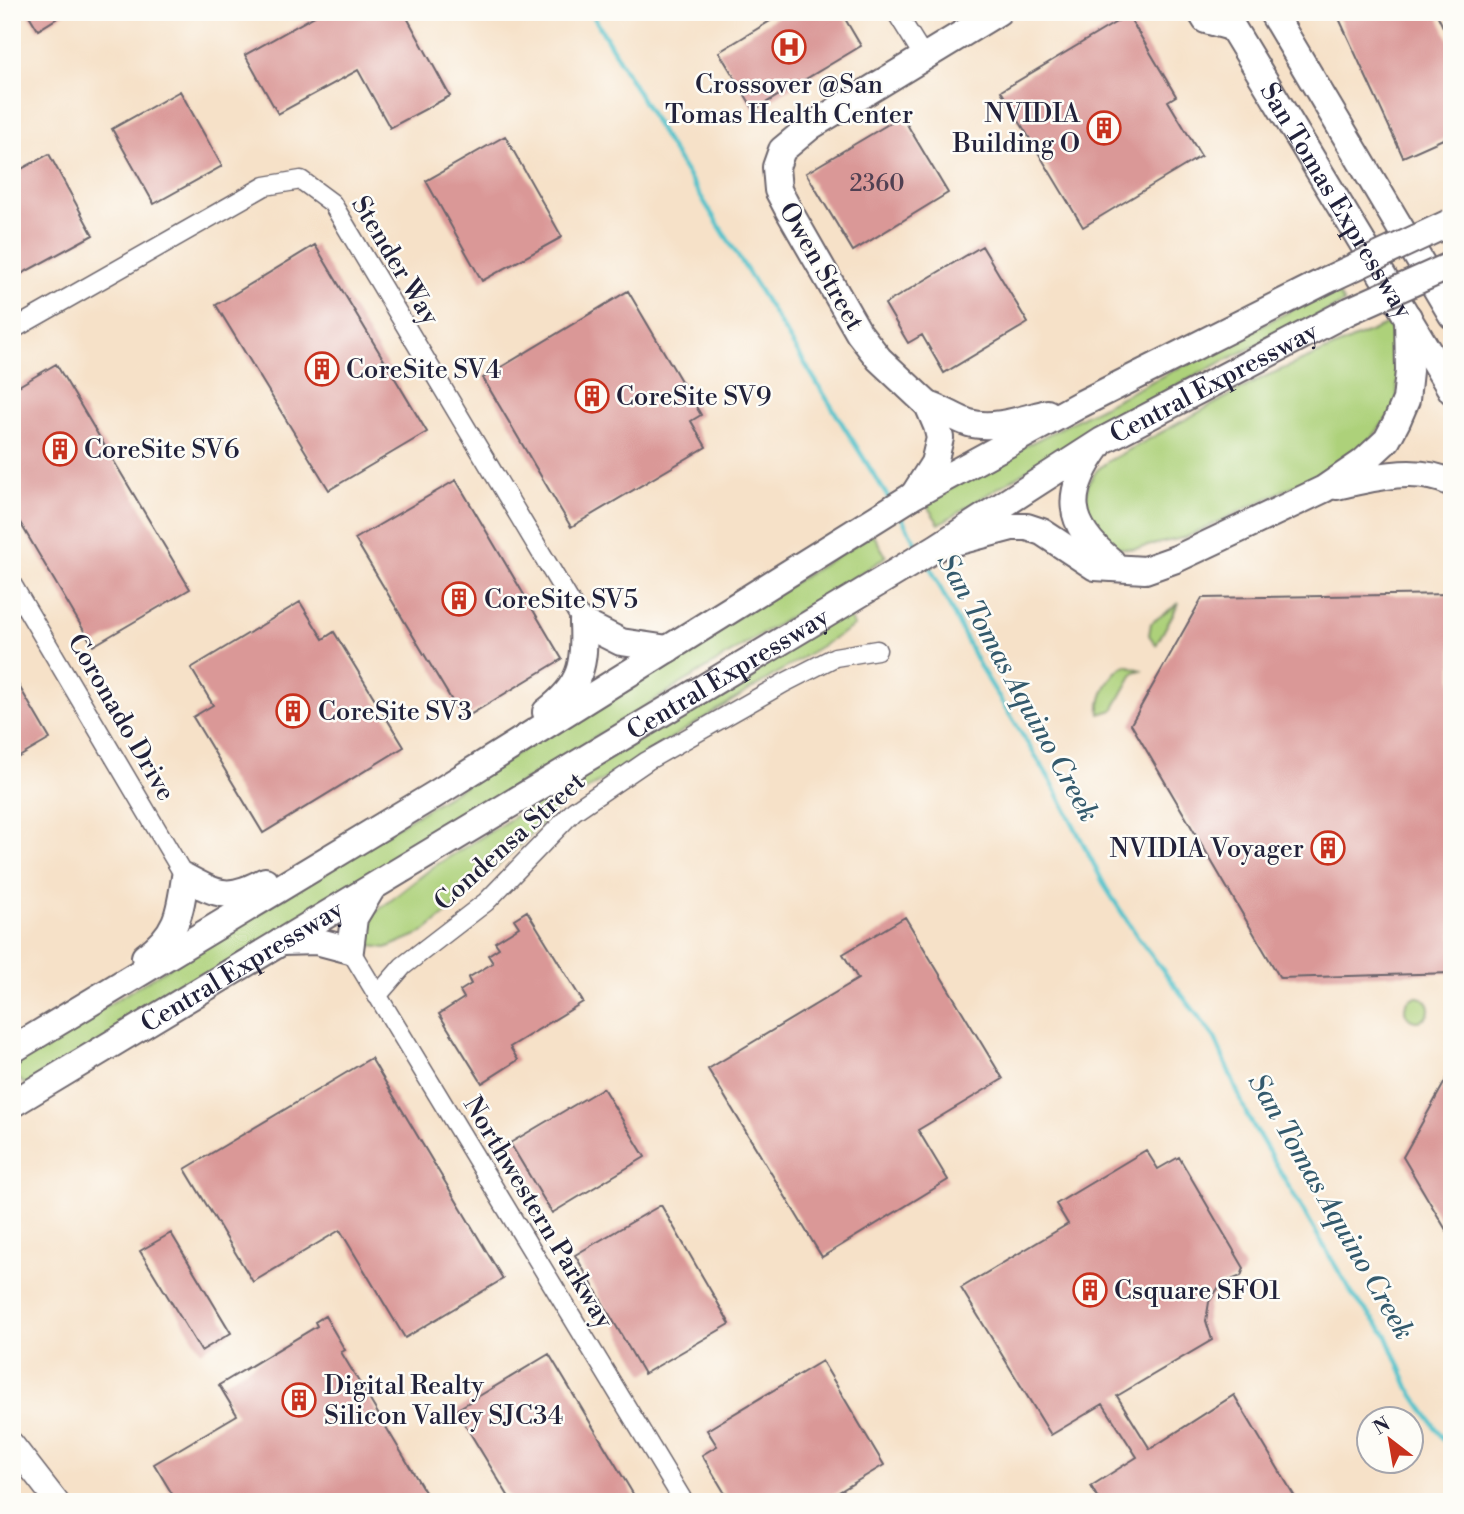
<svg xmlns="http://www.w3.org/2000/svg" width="1464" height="1514" font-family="'Libre Bodoni',serif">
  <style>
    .green { fill: #add17a; stroke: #687a5a; stroke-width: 2 }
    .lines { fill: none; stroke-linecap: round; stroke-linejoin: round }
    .stream { stroke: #55c2cb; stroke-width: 4.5 }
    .building { fill: #da9897 }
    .minor-casing { stroke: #6c656c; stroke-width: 21 }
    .major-casing { stroke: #6c656c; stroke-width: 26 }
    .highway-casing { stroke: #6c656c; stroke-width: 30 }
    .minor { stroke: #fff; stroke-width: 18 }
    .major { stroke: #fff; stroke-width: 23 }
    .highway { stroke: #fff; stroke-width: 26 }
    .highway-bridge-casing { stroke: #6c656c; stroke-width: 30; stroke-linecap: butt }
    .highway-bridge { stroke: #fff; stroke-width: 26 }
    .labels { text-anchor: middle; stroke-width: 5; stroke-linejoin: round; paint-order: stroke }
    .number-label { font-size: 23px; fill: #504052 }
    .poi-label { font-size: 26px; fill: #22223b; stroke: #fdfcf7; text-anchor: start }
    .street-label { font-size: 26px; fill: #22223b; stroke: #fdfcf7 }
    .water-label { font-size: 28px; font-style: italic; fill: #345a6d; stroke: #fdfcf7 }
  </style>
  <rect width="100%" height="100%" fill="#fdfcf7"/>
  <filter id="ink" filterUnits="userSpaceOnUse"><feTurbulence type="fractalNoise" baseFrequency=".0143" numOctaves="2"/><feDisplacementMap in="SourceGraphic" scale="14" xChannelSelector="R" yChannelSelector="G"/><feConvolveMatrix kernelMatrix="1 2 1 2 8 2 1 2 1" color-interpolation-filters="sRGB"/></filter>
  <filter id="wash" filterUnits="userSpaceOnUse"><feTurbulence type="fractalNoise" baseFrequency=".00686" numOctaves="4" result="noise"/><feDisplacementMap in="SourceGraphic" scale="28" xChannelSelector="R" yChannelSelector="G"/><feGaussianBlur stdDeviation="1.57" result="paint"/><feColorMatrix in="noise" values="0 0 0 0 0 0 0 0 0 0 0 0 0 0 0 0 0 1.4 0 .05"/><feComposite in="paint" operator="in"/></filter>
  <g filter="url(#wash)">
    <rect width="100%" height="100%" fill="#f6e1c8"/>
    <!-- green -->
    <path class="green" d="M1335,288L1344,303L1222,362L1096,428L939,524L925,503L996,461Z
      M1388,324L1398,345L1397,406L1359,454L1187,537L1134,549L1111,547L1090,529L1084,509L1088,484L1097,470L1110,460L1264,377Z
      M873,534L886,556L877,563L28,1087L20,1080L12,1084V1064Z
      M1179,603L1156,645L1149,635L1151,623Z
      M846,612L854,626L559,807L457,905L424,932L386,948L372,946L362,935L367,919L433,867Z
      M1126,665L1141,670L1134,672L1113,710L1100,714C1098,697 1110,672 1126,665Z
      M1405 1009a12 12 0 1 1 24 0a12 12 0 1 1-24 0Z"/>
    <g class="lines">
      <!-- stream -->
      <path class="stream" d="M591,12L664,137L889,499
        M900,515L918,547
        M928,563L979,665L1051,781L1106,888L1139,939L1215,1038L1247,1115L1352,1294L1386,1334L1409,1388L1452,1452"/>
    </g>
    <g id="blocks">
      <!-- building -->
      <path class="building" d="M27,12H67L38,30Z
        M322,12H404L450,96L390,128L358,70L278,114L245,55Z
        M785,12H841L861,46L754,110L719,52Z
        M1336,12H1436L1452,46V135L1403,157Z
        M1128,15L1176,96L1168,101L1201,156L1083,227L1001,91Z
        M180,91L222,166L154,204L112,129Z
        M902,116L948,193L853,251L806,173Z
        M505,136L562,237L482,281L426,181Z
        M49,154L93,235L12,279V174Z
        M315,245L427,432L329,490L216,305Z
        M982,246L1028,323L944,373L922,335L908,343L885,304Z
        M628,291L701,415L691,421L706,447L571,527L483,378Z
        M56,364L190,589L93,646L12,509V390Z
        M456,480L562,659L463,719L355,539Z
        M1452,594V973L1280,978L1131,724L1202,598Z
        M300,602L323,639L334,632L404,747L263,833L193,717L213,705L191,668Z
        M12,674L50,739L12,761Z
        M527,911L583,1002L510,1047L518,1060L482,1083L439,1014L464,998L460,991L471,984L468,978L493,963L488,955L499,948L495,942L519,927L514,919Z
        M905,917L1003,1079L918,1130L948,1180L822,1257L708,1069L858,979L843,954Z
        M371,1058L503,1279L405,1338L340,1230L253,1282L185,1169Z
        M1452,1069V1240L1403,1157Z
        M603,1088L645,1157L552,1213L510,1143Z
        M1146,1150L1158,1169L1179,1157L1244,1268L1241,1276L1221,1284L1209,1302L1206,1321L1212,1340L1117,1396L1150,1449L1234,1395L1298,1502H1100L1091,1486L1137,1457L1103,1404L1051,1435L961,1288L1068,1224L1056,1204Z
        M661,1205L730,1324L644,1374L575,1255Z
        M171,1233L231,1333L201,1351L140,1251Z
        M325,1316L345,1350L341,1352L431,1502H177L154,1464L237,1415L219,1385L317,1326L315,1322Z
        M549,1354L638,1502H512L456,1410Z
        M822,1361L884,1465L822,1502H730L702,1455L717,1446L707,1430Z"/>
    </g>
  </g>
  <g filter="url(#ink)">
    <use href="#blocks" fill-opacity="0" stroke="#6c656c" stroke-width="2"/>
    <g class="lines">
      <defs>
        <path id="minor" d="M896,12L924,57
          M12,330L265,186L301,180L332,203L583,623
          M12,584L185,877
          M350,950L684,1502
          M377,996L403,966L486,902L574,811L647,761L784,683L835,657L877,650"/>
        <path id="major" d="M12,1444L57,1502"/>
        <g id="highway">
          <path d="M1201,12L1206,20L1231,27"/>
          <path id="s1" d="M1223,12L1452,391"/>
          <path d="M1272,12L1452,315"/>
          <path d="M928,405C943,409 954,418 969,423C993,430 1023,419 1047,413"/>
          <path d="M1099,445C1064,493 1065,523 1111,561"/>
          <path d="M1336,486C1373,478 1415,465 1452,483"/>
          <path d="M915,493L934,463L940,438L937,426L928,405L879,359L859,333L789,211L778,190L776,167L782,150L811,126L998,12"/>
          <path d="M959,541L1012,527H1027L1042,532L1095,567L1145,570L1176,559L1324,489L1362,463L1387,440L1397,421L1406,400L1409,371L1408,317"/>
          <path d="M583,623L621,642L668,649"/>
          <path d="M546,712C582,685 585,664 583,623"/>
          <path d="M281,942L316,941L350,950L354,918L372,888"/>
          <path d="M145,957C177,934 180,914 185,877C220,896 229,900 265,881"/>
          <path d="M12,1050L434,795L914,495L1079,405L1329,279"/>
          <path id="s2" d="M12,1104L936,548L1102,441L1349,311"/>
        </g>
      </defs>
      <!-- minor casing -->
      <use href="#minor" class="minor-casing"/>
      <!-- major casing -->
      <use href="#major" class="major-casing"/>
      <!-- highway casing -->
      <use href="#highway" class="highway-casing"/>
      <!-- minor -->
      <use href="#minor" class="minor"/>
      <!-- major -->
      <use href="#major" class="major"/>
      <!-- highway -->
      <use href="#highway" class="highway"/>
      <defs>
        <path id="highway-bridge" d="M1329,279L1449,223
          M1349,311L1452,265"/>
      </defs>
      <!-- highway-bridge casing -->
      <use href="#highway-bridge" class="highway-bridge-casing"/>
      <!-- highway-bridge -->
      <use href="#highway-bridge" class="highway-bridge"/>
    </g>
  </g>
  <!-- icons -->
  <defs>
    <symbol id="hospital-ring" viewBox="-11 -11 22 22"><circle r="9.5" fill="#fdfcf7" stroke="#c8321e" stroke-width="1.5"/><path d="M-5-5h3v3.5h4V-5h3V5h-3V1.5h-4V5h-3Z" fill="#c8321e"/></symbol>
    <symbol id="building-ring" viewBox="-11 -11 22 22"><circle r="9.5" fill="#fdfcf7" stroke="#c8321e" stroke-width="1.5"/><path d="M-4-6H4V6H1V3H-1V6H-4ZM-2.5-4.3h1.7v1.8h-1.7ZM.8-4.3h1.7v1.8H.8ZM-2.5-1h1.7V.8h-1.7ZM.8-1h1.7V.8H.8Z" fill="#c8321e"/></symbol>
  </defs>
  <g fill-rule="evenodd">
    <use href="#hospital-ring" x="770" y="28" width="38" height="38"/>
    <use href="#building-ring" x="1085" y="109" width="38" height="38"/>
    <use href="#building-ring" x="303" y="350" width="38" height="38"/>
    <use href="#building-ring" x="573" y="377" width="38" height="38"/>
    <use href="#building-ring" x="41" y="430" width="38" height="38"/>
    <use href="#building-ring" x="440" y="580" width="38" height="38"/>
    <use href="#building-ring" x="274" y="692" width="38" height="38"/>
    <use href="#building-ring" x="1309" y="829" width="38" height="38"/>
    <use href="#building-ring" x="1071" y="1271" width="38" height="38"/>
    <use href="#building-ring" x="280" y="1381" width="38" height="38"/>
  </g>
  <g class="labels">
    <!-- number labels -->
    <g class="number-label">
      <text x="877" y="191">2360</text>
    </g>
    <!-- poi labels -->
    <g class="poi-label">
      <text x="789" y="93" text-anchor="middle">Crossover @San<tspan x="789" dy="30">Tomas Health Center</tspan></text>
      <text x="1080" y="122" text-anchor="end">NVIDIA<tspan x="1080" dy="30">Building O</tspan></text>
      <text x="346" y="378">CoreSite SV4</text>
      <text x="616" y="405">CoreSite SV9</text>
      <text x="84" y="458">CoreSite SV6</text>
      <text x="484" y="608">CoreSite SV5</text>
      <text x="318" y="720">CoreSite SV3</text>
      <text x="1304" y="857" text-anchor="end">NVIDIA Voyager</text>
      <text x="1114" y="1299">Csquare SFO1</text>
      <text x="324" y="1394">Digital Realty<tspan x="324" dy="30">Silicon Valley SJC34</tspan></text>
    </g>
    <!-- street labels -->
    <g class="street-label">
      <text dy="9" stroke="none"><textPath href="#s1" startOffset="220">San Tomas Expressway</textPath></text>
      <text transform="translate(396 260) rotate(59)" y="9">Stender Way</text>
      <text transform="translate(822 266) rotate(60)" y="9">Owen Street</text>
      <text dy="9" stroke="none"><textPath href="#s2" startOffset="1402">Central Expressway</textPath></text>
      <text dy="9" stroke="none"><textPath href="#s2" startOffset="835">Central Expressway</textPath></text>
      <text transform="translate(122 717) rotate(60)" y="9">Coronado Drive</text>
      <text transform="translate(509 841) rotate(-42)" y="9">Condensa Street</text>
      <text dy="9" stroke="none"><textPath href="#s2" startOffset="268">Central Expressway</textPath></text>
      <text transform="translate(539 1212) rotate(59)" y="9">Northwestern Parkway</text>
    </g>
    <!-- water labels -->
    <g class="water-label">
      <text transform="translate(1019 687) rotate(61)" y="10">San Tomas Aquino Creek</text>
      <text transform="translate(1332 1206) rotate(60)" y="10">San Tomas Aquino Creek</text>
    </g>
  </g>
  <!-- margin -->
  <rect width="1464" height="1514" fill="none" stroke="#fdfcf7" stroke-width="42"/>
  <!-- north arrow -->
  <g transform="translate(1390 1440) rotate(329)"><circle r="33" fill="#fdfcf7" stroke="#a5a5ac" stroke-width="2"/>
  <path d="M0-5L12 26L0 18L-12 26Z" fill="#c8321e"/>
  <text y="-10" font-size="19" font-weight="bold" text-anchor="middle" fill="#22223b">N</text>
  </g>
</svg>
